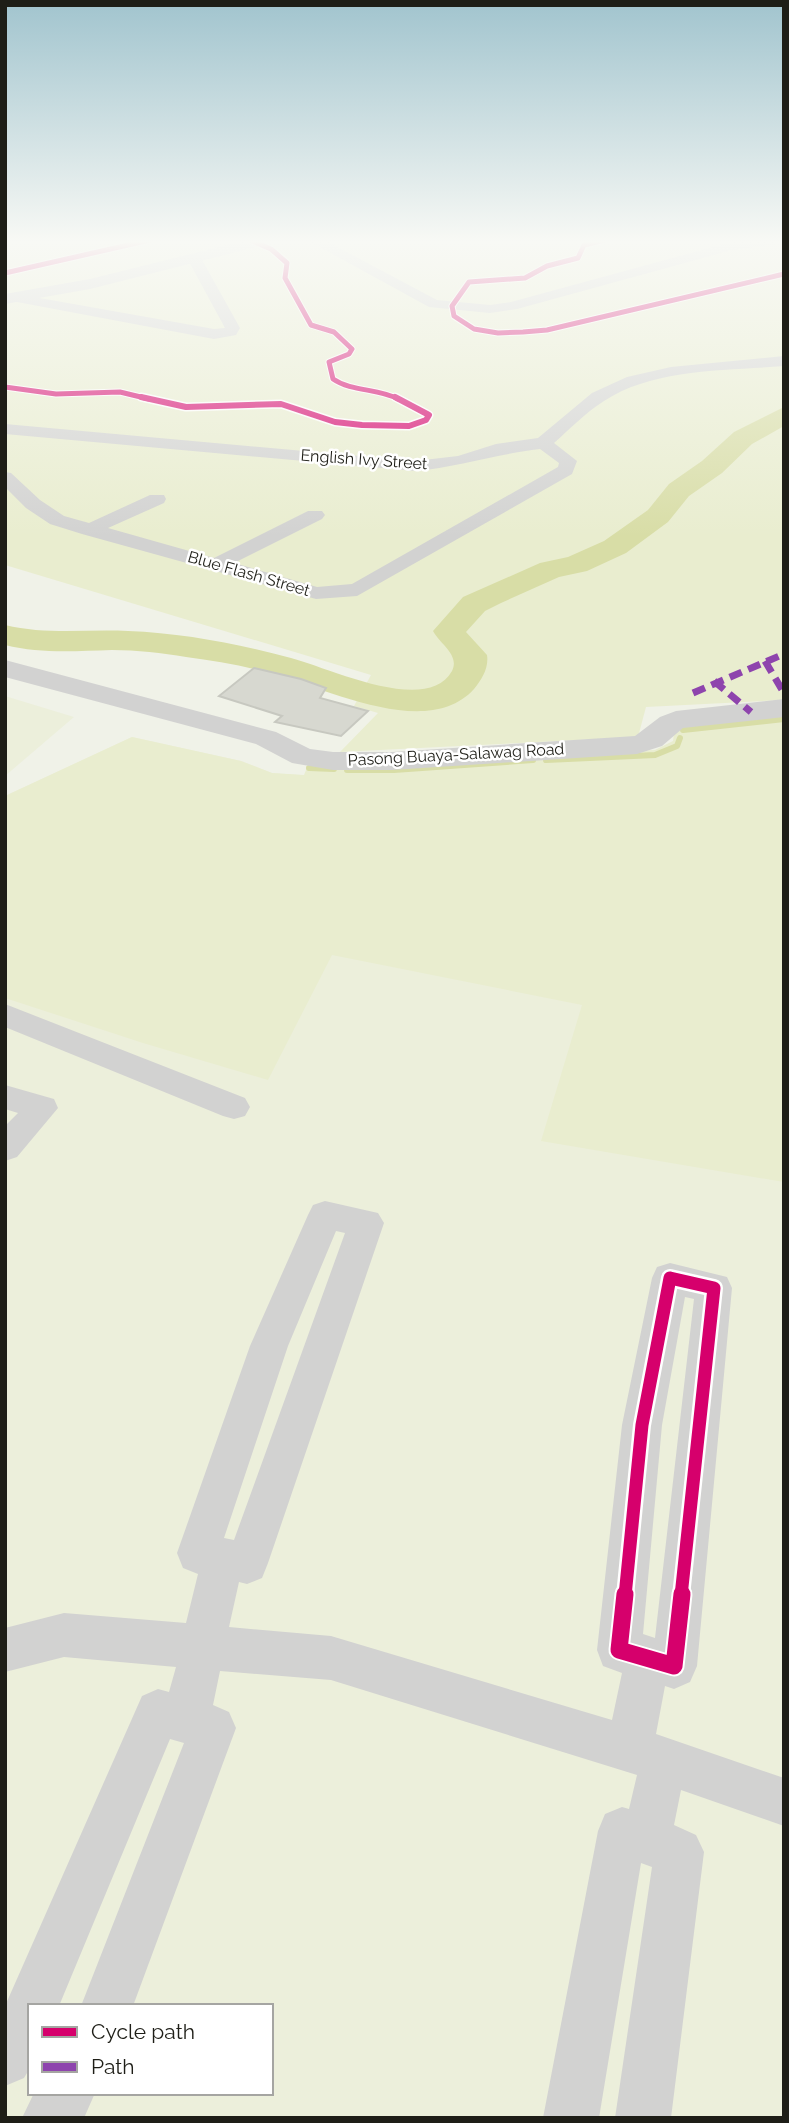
<svg xmlns="http://www.w3.org/2000/svg" width="789" height="2123" font-family="Raleway,sans-serif">
  <style>
    .built { fill: #ecefdb; fill-rule: evenodd }
    .green { fill: #e9edcf }
    .lines { fill: none; stroke-linecap: round; stroke-linejoin: round }
    .stream { stroke: #d8dda6; stroke-width: 6 }
    .river { fill: #d8dda6; fill-rule: evenodd }
    .building { fill: #d7d8d0; stroke: #c7c8c0; stroke-width: 2 }
    .minor { fill: #d2d2d1; fill-rule: evenodd }
    .tertiary { fill: #d2d2d1; fill-rule: evenodd }
    .quiet { stroke: #8e44ad; stroke-width: 7; stroke-dasharray: 13 7; stroke-linecap: butt }
    .cycleway-far3-casing { stroke: #fff; stroke-width: 7 }
    .cycleway-far2-casing { stroke: #fff; stroke-width: 9 }
    .cycleway-far1-casing { stroke: #fff; stroke-width: 18 }
    .cycleway-casing { stroke: #fff; stroke-width: 21 }
    .cycleway-far3 { stroke: #d6006c; stroke-width: 5 }
    .cycleway-far2 { stroke: #d6006c; stroke-width: 6 }
    .cycleway-far1 { stroke: #d6006c; stroke-width: 13 }
    .cycleway { stroke: #d6006c; stroke-width: 17 }
    .labels { text-anchor: middle; stroke-width: 5; stroke-linejoin: round; paint-order: stroke }
    .far-street-label { font-size: 16px; fill: #1e1e17; stroke: #fff }
  </style>
  <rect width="100%" height="100%" fill="#f0f2e8"/>
  <!-- built -->
  <path class="built" d="M5,696L74,717L5,776Z
    M132,737L241,761L272,773L314,776L395,792L784,738V2118H5V796ZM30,2006H271V2093H30Z"/>
  <!-- green -->
  <path class="green" d="M5,240H784V700L646,707L638,737L340,752L378,713L354,706L371,675L5,565Z
    M784,715V1182L541,1141L582,1005L332,955L268,1080L143,1043L5,998V796L132,737L241,761L272,773L304,775L308,765L655,750L673,741L675,727Z"/>
  <g class="lines">
    <!-- stream -->
    <path class="stream" d="M683,730L784,719
      M546,760L655,755L677,746L680,738
      M309,768L334,769
      M347,770H394L533,760"/>
    <!-- river -->
    <path class="river" d="M784,407V426L752,444L722,473L689,496L668,522L626,553L587,571L559,577L501,603L485,611L466,632L487,655C489,668 482,679 474,689C428,740 328,689 276,675C247,666 216,661 186,657C162,653 137,650 112,650C75,651 41,654 5,645V625C46,635 86,629 128,631C183,633 238,644 291,658C327,667 427,716 452,671C460,655 440,644 433,631L463,597L540,563L568,557L604,541L648,510L669,484L702,461L734,432Z"/>
  </g>
  <!-- building -->
  <path class="building" d="M254,668L301,679L326,688L320,698L368,711L341,736L275,722L282,716L219,696Z"/>
  <g class="lines">
    <!-- minor -->
    <path class="minor" d="M307,240H324L437,300L490,305L511,302L731,242L783,240L776,244L732,250L517,309L490,313L429,307Z
      M194,254L201,258L240,328L236,335L214,339L17,302L10,298L17,294L214,329L225,328L187,258Z
      M784,356V366C726,371 654,368 604,401C586,412 570,429 554,443L577,461L572,474L357,596L316,599L82,534L50,524L26,508L5,487V472L11,473L40,500L64,516L89,523L150,495H164L166,499L164,503L108,528L214,558L308,511H322L325,515L322,519L234,563L317,587L352,584L558,467L559,463L540,449C497,454 458,467 415,471L5,434V424L415,461L458,456L496,444L538,438L592,393L627,377L671,367Z
      M5,1004L245,1098L250,1107L245,1116L234,1119L223,1116L5,1027Z
      M5,1085L54,1099L58,1108L17,1157L5,1161V1126L18,1113L5,1109Z
      M325,1201L378,1213L384,1223L268,1563L262,1578L247,1584L239,1582L229,1627L331,1636L612,1720L622,1673L603,1666L597,1650L622,1425L652,1278L657,1267L670,1263L727,1277L732,1288L697,1666L690,1682L674,1689L665,1686L656,1734L784,1778V1826L681,1790L674,1825L696,1835L704,1852L671,2118H615L652,1867L641,1863L599,2118H543L598,1831L605,1814L622,1807L629,1809L637,1775L331,1680L220,1671L213,1705L229,1712L236,1728L133,2006H81L184,1743L170,1739L59,2006H30V2068L24,2078L5,2086V2006L142,1696L158,1689L169,1692L176,1667L64,1657L5,1672V1628L64,1613L186,1623L198,1574L183,1568L177,1553L250,1346L308,1215L313,1205ZM336,1231L345,1233L234,1540L224,1538L288,1346ZM685,1297L694,1299L655,1638L643,1634L662,1425Z
      M34,2093H95L84,2118H22Z"/>
    <!-- tertiary -->
    <path class="tertiary" d="M247,240H274L272,243L90,289L5,304V294L90,279Z
      M5,660L276,732L310,749L333,752H392L635,736L660,717L676,711L784,699V717L683,728L662,746L637,754L392,770H333L292,763L256,744L5,677Z"/>
    <!-- quiet -->
    <path class="quiet" d="M765,661L784,693
      M714,681L751,712
      M693,693L784,654"/>
    <defs>
      <path id="cycleway-far3" d="M250,240L271,249L287,263L285,278L311,325L334,332L352,349L349,354L329,362L333,379C352,392 378,388 398,399
        M605,240L584,245L578,258L547,266L525,278L469,282L452,306L454,316L474,329L498,333L523,332L547,330L784,274
        M5,273L150,240
        M5,387L56,394L120,392L149,399"/>
      <path id="cycleway-far2" d="M141,397L186,407L281,404L335,422L362,425L409,426L426,420L429,415L395,397"/>
      <path id="cycleway-far1" d="M625,1596L642,1425L670,1278L714,1288L681,1596"/>
      <path id="cycleway" d="M625,1594L619,1650L674,1666L682,1594"/>
    </defs>
    <!-- cycleway-far3 casing -->
    <use href="#cycleway-far3" class="cycleway-far3-casing"/>
    <!-- cycleway-far2 casing -->
    <use href="#cycleway-far2" class="cycleway-far2-casing"/>
    <!-- cycleway-far1 casing -->
    <use href="#cycleway-far1" class="cycleway-far1-casing"/>
    <!-- cycleway casing -->
    <use href="#cycleway" class="cycleway-casing"/>
    <!-- cycleway-far3 -->
    <use href="#cycleway-far3" class="cycleway-far3"/>
    <!-- cycleway-far2 -->
    <use href="#cycleway-far2" class="cycleway-far2"/>
    <!-- cycleway-far1 -->
    <use href="#cycleway-far1" class="cycleway-far1"/>
    <!-- cycleway -->
    <use href="#cycleway" class="cycleway"/>
  </g>
  <!-- sky -->
  <linearGradient id="sky" x2="0" y2="1"><stop stop-color="#a1c4ce"/><stop offset="0.45" stop-color="#f8f9f5"/><stop offset="1" stop-color="#f8f9f5" stop-opacity="0"/></linearGradient>
  <rect width="789" height="537" fill="url(#sky)"/>
  <g class="labels">
    <!-- far-street labels -->
    <g class="far-street-label">
      <text transform="translate(364 459) rotate(4)" y="6">English Ivy Street</text>
      <text transform="translate(249 573) rotate(16)" y="6">Blue Flash Street</text>
      <text transform="translate(456 754) rotate(-3)" y="6">Pasong Buaya-Salawag Road</text>
    </g>
  </g>
  <!-- border -->
  <rect width="789" height="2123" fill="none" stroke="#1e1e17" stroke-width="14"/>
  <!-- legend -->
  <rect x="28" y="2004" width="245" height="91" fill="#ffffff" stroke="#a5a5a2" stroke-width="2"/>
  <rect x="42" y="2027" width="35" height="10" fill="#d6006c" stroke="#a5a5a2" stroke-width="2"/>
  <text x="91" y="2039" font-size="21" fill="#1e1e17">Cycle path</text>
  <rect x="42" y="2062" width="35" height="10" fill="#8e44ad" stroke="#a5a5a2" stroke-width="2"/>
  <text x="91" y="2074" font-size="21" fill="#1e1e17">Path</text>
</svg>
